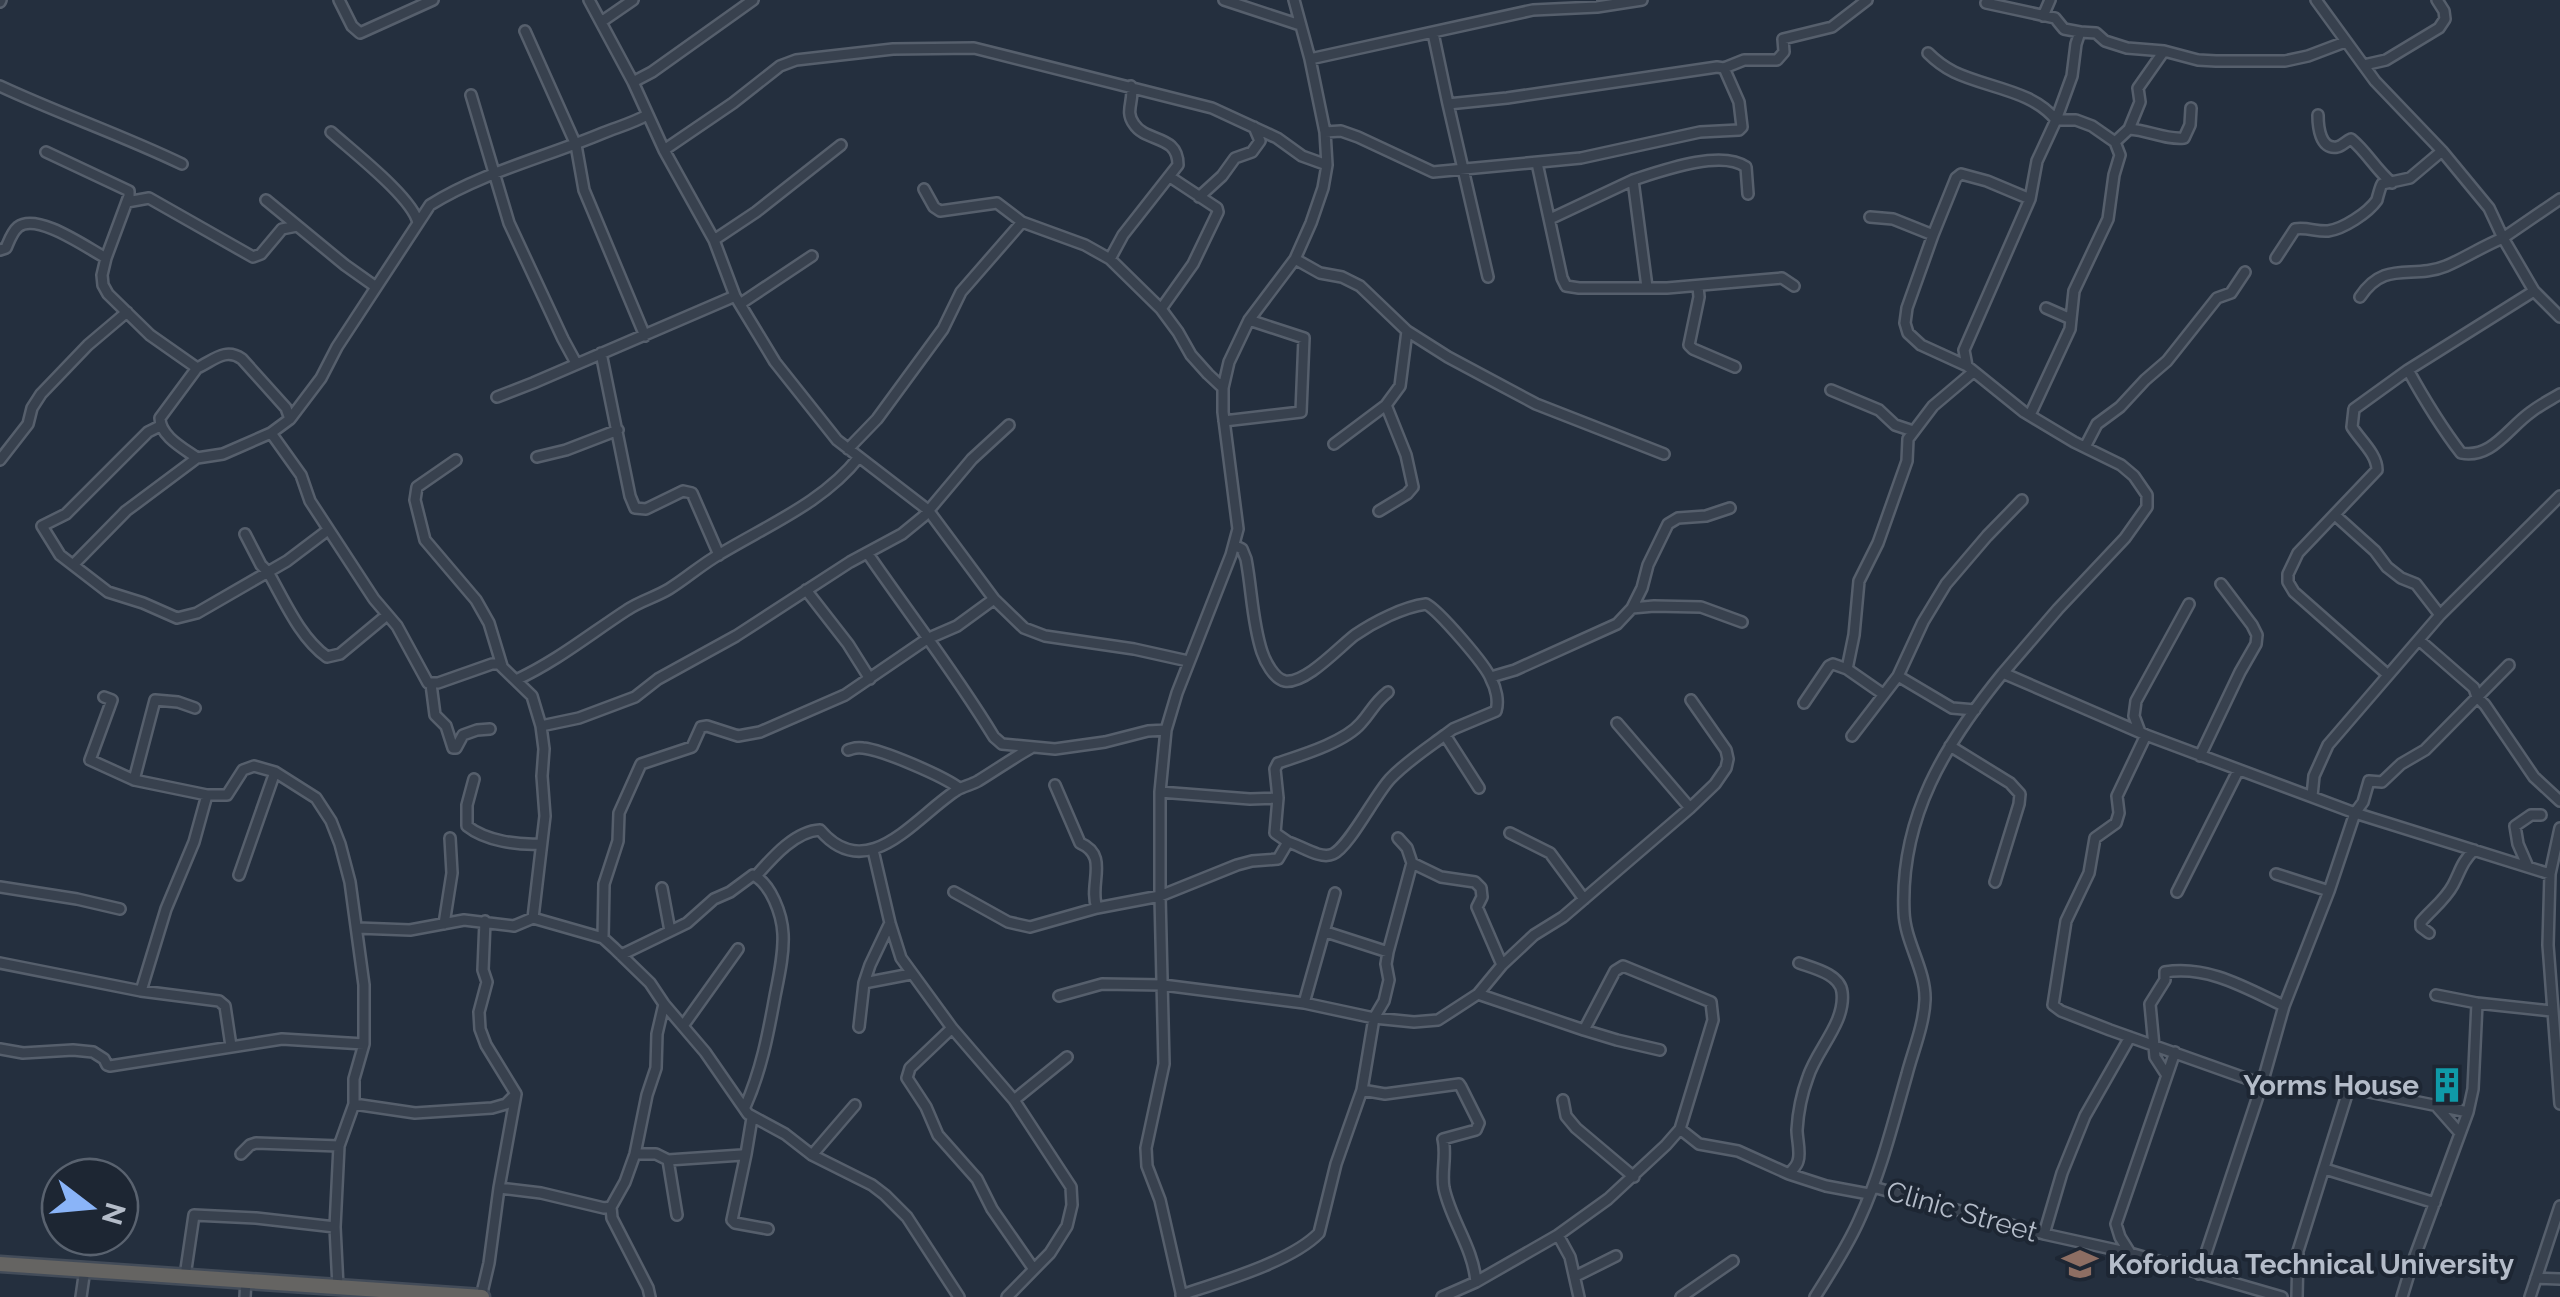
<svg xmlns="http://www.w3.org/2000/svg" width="2560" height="1297" font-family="Raleway,sans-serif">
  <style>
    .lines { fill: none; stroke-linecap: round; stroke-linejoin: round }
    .minor-casing { stroke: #565f6c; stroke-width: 14 }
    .trunk-casing { stroke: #434c59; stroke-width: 19 }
    .minor { stroke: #38414e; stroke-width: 9 }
    .trunk { stroke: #656462; stroke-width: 14 }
    .labels { text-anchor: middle; stroke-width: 8; stroke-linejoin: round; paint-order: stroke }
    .poi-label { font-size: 28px; font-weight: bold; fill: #b4bcc9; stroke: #1d2633; text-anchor: end }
    .street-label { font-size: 28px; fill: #b4bcc9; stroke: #1d2633 }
  </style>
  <rect width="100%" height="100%" fill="#242f3e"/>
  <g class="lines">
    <defs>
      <path id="minor" d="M339,0L352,26L360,33L433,0
        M589,0L633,82L664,150L714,240L735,296L775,362L837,440L928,510L994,599L1024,628L1045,636L1134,649L1188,661
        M1224,0L1300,25
        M2316,0L2375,81L2442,151L2489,208L2503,238C2483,246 2465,258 2446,266C2412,280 2385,259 2360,297
        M0,2L1,0
        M2043,16L2050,0
        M601,22L633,0
        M525,31L576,145L584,190L645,336
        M2080,32L2096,33L2105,41L2127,48L2164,51L2198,60L2216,61H2285L2308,56L2345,42
        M1433,33L1448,104
        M1928,53C1936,61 1944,67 1954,72C1987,88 2032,90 2056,120H2076L2092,126L2115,142L2120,155L2114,175L2108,219L2074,291L2071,319
        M1310,59L1533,10L1597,7L1642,0
        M2364,65L2386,60L2439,28L2445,19L2444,11L2437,0
        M633,82L652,72L753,0
        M0,86C60,114 122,135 182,164
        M471,95L509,223L563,339L576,363
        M2318,115C2318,126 2320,150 2337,147C2342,146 2346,141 2351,139C2367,152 2376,170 2392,183
        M2129,129L2140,102L2138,88L2164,51
        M331,132C352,151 413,198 418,223
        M1325,132L1341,131L1358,137L1433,172L1581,158L1700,132L1739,130L1742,127L1739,102L1724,68
        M2115,142L2129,129C2148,130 2166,140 2184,138L2190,125L2191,108
        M664,150L733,103L780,66L796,60L893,49L974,48L1212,108L1277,138L1302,156L1327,165
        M46,152L129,191V196L106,258
        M1537,163L1562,278L1566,286L1579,288H1667L1782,278L1794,286
        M1633,180C1661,171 1721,149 1746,167L1748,194
        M924,189L934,207L940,211L997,203L1022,222L1085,245L1110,259L1161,309L1178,332L1191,355L1208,374L1223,388
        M1199,197L1222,176L1235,158L1252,152L1260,141L1254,127
        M2030,199L1987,181L1961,174L1956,178L1933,235L1907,308L1905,323L1908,333L1921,345L1967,366L2024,412L2074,442L2121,465L2134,476L2147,495V507L2125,538L2058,609L2003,673L2146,735L2355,813L2363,802L2369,781L2382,782L2401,764L2425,750L2509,665
        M2560,199L2503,238L2534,291L2560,317
        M266,200L345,265L376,287
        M127,202L149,198L253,257L261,254L282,229L297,226
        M1870,217L1893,219L1933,235
        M1550,219L1633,180L1647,287
        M714,240L756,212L841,145
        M0,250L6,248C9,241 12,232 18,227C37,212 87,248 106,258L102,275L103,285L108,294L150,335L197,368C213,361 225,347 242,359L286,408L290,419L271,433L301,475L310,501L374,599L397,626L428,683H438L492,664H499L532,696L541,726L544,749L542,776L545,816L533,918L603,938L614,948L650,983L664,1004L705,1052L748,1114L785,1134L812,1155L872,1185L885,1195L907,1217L959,1297
        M2276,258L2295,229C2307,227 2317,232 2328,231C2343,229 2368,213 2377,200C2377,199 2381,185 2382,184L2410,178L2442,151
        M1110,259L1123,235L1178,165C1178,134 1146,143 1134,124C1124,111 1135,100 1131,86
        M1295,259L1320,273L1342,277L1360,286L1407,331L1448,357L1491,380L1536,404L1664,454
        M1488,277L1448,104L1507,98L1717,67L1724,68L1744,60H1777L1784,52L1783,39L1832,27L1867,0
        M1698,286L1699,297L1689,345L1693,349L1735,367
        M740,304L812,256
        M1161,309L1193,264L1218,212L1217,208L1170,177
        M601,353L630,496L635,508L646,509L683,491L692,493L719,555
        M1967,366L1964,350L2030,199L2037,161L2056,120L2072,76L2076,44L2080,32L2064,29L2055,18L1986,3
        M197,368L160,418C160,436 183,448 197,458L223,454L271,433
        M2408,370C2424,399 2441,427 2461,453C2492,459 2508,428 2531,412C2540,405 2550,400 2560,394
        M1831,390L1879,410L1895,425L1913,431
        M497,397L533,383L735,296
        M2030,415L2070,329L2071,319L2046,308
        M290,419L321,378L337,347L430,205C483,172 546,157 603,133C618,127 633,123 647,115
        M1224,421L1301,412L1304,338L1249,320
        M160,426L148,432L66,514L42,526L60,555L108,592L143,603L177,618L197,613L268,572C284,600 300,638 327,657L340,654L387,615
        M1334,444L1386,405L1400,386L1407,331
        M2085,447L2097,424L2120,407L2145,380L2167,361L2217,298L2231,293L2245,272
        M848,449L877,419L943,329L961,292L1022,222
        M537,457L566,450L618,430
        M0,460L28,424L32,408L41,394L88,345L127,312
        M456,460L417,487L415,500L425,540L476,600L489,623L502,666
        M1379,511L1407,494L1413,487L1406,455L1386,405
        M2335,515L2375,551L2387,567L2401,578L2416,584L2440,615
        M245,534L261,565L268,572L287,561L328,530
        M1234,545L1242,549L1246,559C1252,590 1252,622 1262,652C1265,661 1274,679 1285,681C1306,684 1339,647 1355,635C1374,622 1403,607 1426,604C1438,610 1486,665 1491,679C1496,688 1499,701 1496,711L1453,729L1445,735L1479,788
        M868,554C910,615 956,674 994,737L1002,744L1055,749L1105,742L1148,731L1166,730
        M73,565L126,511L197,458
        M806,590L848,644L870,679
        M1632,608L1654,606L1701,607L1742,622
        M2419,640L2474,688L2477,697L2485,705L2534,777L2560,801
        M1847,669L1854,635L1859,581L1878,543L1907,461L1908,439L1933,406L1972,373
        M2388,675L2294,592L2288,582V574L2298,553L2377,470C2377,454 2360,440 2352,427L2354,409L2408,370L2534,291
        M1898,676L1952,708L1975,710
        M1491,677L1515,670L1617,624L1632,608L1642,588L1648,565L1668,524L1678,518L1706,516L1730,508
        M516,680C557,661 590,634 627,610C640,601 656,597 669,589C687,578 702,564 720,554C768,525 824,502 859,457
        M431,684L435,715L446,726L453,748H456L463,735L477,730L490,729
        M104,697L112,700L90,760L134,780L207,795H227L243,770L254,766L275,772L316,798L331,821L340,844L350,882L364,985V1044L354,1079V1104L339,1146L335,1227L338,1287
        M1804,703L1829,666L1833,664L1847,669L1883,694
        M1617,723L1690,808
        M541,726L579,718L635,697L658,679L736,636L850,562L902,534L924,516L972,459L1009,425
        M2140,732L2134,716L2136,701L2189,604
        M2146,735L2117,796L2119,813L2116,823L2095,838L2089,873L2066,921L2053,1005L2061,1011L2110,1030L2262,1084
        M1852,736L1898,676L1923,622L1946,584L1987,536L2022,500
        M1950,746L2010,783L2020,794L2019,804L1995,882
        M848,750C855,748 855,747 863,748C883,750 943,776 959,788
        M2200,756L2240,672L2256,644L2257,635L2252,625L2221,584
        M474,779L467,805V826C486,841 517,845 540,844
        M134,780L155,700L178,702L195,708
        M1055,785L1080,843C1110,856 1088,884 1097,908
        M1160,792L1250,799L1278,798L1275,769L1278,763C1302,755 1345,742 1361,723C1372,711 1373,704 1388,692
        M2312,796L2314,776L2328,745L2440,615L2560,496
        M2560,828L2550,874L2548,945L2560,1104
        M1510,833L1550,853L1584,899
        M1288,842C1300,845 1320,860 1333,854C1349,847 1375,795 1390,779C1406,762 1426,749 1445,735
        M873,850L890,923L901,958L952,1028L1014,1100L1071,1187L1072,1205L1067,1226L1050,1253L1007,1297
        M1412,863L1441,877L1475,882L1481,888L1482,897L1477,907L1502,965
        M2528,867L2518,844L2515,826L2531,815H2541
        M2276,874L2329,891
        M239,875L275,772
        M756,876C772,858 795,831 820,830C868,886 916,816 957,790C964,786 971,785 978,781C996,770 1013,758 1031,748
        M0,887L77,899L120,909
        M662,888L670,931
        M954,892L1008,922L1030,927L1097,908L1160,896L1237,865L1252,861L1278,859L1288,842L1275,833L1278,798
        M2177,892L2238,771
        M444,924L452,873L450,838
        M357,928L410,930L464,920L514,926L533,918
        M1326,932L1388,952
        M2429,933L2421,927V922C2432,909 2445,900 2453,885C2461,870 2461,863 2474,850
        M603,938L604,884L618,841L619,813L641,764L692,747L701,727L707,726L738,736L760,732L845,695L927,639L957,626L994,599
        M621,955L687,923L714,899L730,892L753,875C771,884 782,914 783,934C784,954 779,976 775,996C768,1035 761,1071 745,1107
        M0,963L141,991L219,1001L225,1006L231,1046
        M864,983L911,974
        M141,991L166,909L194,842L207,795
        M2436,995L2477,1003
        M1059,996L1102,984L1163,985L1304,1003L1374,1018L1414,1022L1438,1020L1478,994L1502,965L1534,935L1563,917L1690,808L1715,784L1726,768L1728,759L1726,750L1691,700
        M1304,1003L1335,893
        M683,1026L738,949
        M859,1027L864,983L870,965L889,925
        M952,1028L910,1068L907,1078L926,1107L938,1135L977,1179L992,1209L1033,1268
        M1584,1030L1617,1040L1660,1050
        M0,1049L23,1053L73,1050L93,1052L104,1059L107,1065L110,1066L282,1039L364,1044
        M2166,1074L2155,1057L2150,1004L2165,980V972C2208,965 2246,988 2284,1006
        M1362,1090L1385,1094L1459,1084L1461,1087L1479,1123L1476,1130L1443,1139C1447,1155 1441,1172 1444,1188C1451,1221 1473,1247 1476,1282
        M1014,1100L1067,1057
        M1563,1100L1566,1116L1576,1128L1634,1177
        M354,1104L415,1113L492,1108L506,1104L516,1094
        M2437,1107L2459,1132
        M1680,1129L1699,1144L1738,1151L1789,1174C1792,1170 1797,1166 1798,1161C1801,1153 1797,1139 1797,1130C1798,1113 1802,1093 1808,1077C1817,1049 1846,1022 1842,992C1840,974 1813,968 1799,963
        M241,1154L250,1145L256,1143L339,1146
        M635,1154H656L668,1160L742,1155L746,1154L752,1118
        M746,1154L732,1220L735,1223L768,1229
        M812,1155L855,1105
        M668,1160L677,1215
        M2325,1169L2435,1203
        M1789,1174L1826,1186L1869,1194
        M1873,1187L2044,1234L2130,1253L2282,1297
        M499,1188L541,1193L604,1208L611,1207
        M2044,1234L2062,1173L2085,1116L2130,1037
        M1558,1235L1570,1257L1579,1297
        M2130,1253L2120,1237L2116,1224L2175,1052
        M2199,1274L2262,1084L2284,1006L2329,891L2355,813L2550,874
        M185,1276L194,1215L256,1218L335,1227
        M1576,1276L1616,1256
        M2536,1278L2560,1279
        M1181,1295C1220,1282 1291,1262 1319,1233L1336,1164L1362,1090L1374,1018L1384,1001L1389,980L1386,964L1388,952L1412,863L1407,848L1398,838
        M81,1297L85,1269
        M245,1297L246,1279
        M481,1297L489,1263L499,1188L516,1094L486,1045L480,1029L479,1012L487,982L483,970L485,921
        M650,1297L648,1288L612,1218L611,1207L625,1182L635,1154L647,1095L656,1068L657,1034L664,1004
        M1182,1297L1160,1200L1147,1166L1146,1148L1164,1064L1160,896V792L1166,730L1177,693L1231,555L1238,529L1223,412V388L1229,362L1249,320L1295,259L1311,223L1323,188L1327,165L1325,132L1310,59L1294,0
        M1442,1297L1476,1282L1558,1235L1608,1199L1666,1145L1680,1129L1713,1020L1711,1002L1623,966L1615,971L1584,1030L1478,994
        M1681,1297L1733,1261
        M1815,1297C1831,1271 1848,1246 1860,1218C1881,1172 1893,1123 1907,1074C1913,1051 1924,1025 1925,1000C1926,970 1905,942 1904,912C1900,817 1945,744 2003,673
        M2297,1297L2298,1251L2349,1088L2468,1112
        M2402,1297L2412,1264L2468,1112L2473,1089L2477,1003L2551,1011
        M2530,1297L2560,1206"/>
      <path id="trunk" d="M0,1264L482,1297"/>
    </defs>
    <!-- minor casing -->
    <use href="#minor" class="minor-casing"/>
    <!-- trunk casing -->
    <use href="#trunk" class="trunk-casing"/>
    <!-- minor -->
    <use href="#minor" class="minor"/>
    <!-- trunk -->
    <use href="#trunk" class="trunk"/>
  </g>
  <!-- icons -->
  <defs>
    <symbol id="building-bare" viewBox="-9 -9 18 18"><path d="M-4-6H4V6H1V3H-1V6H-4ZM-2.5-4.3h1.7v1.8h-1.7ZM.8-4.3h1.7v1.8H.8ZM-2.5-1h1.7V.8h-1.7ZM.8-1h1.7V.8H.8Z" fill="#0f9aa8" stroke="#1d2633" stroke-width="2.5" paint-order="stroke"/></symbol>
    <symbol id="school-bare" viewBox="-9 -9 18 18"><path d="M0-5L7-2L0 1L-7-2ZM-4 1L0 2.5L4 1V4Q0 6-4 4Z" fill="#8d6e63" stroke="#1d2633" stroke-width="2.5" paint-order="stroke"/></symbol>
  </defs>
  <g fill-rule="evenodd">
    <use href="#building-bare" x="2422" y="1060" width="50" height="50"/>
    <use href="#school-bare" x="2055" y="1239" width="50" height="50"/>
  </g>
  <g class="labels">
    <!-- poi labels -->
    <g class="poi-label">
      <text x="2419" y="1095">Yorms House</text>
      <text x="2108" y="1274" text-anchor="start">Koforidua Technical University</text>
    </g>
    <!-- street labels -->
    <g class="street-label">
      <text transform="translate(1962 1211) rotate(16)" y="10">Clinic Street</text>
    </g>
  </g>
  <!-- north arrow -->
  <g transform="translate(90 1207) rotate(106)"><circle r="48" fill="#1d2633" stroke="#59626f" stroke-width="2.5"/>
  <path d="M0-8L18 38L0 25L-18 38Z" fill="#8ab4f8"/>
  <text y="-15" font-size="28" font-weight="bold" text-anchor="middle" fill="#b4bcc9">N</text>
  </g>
</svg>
